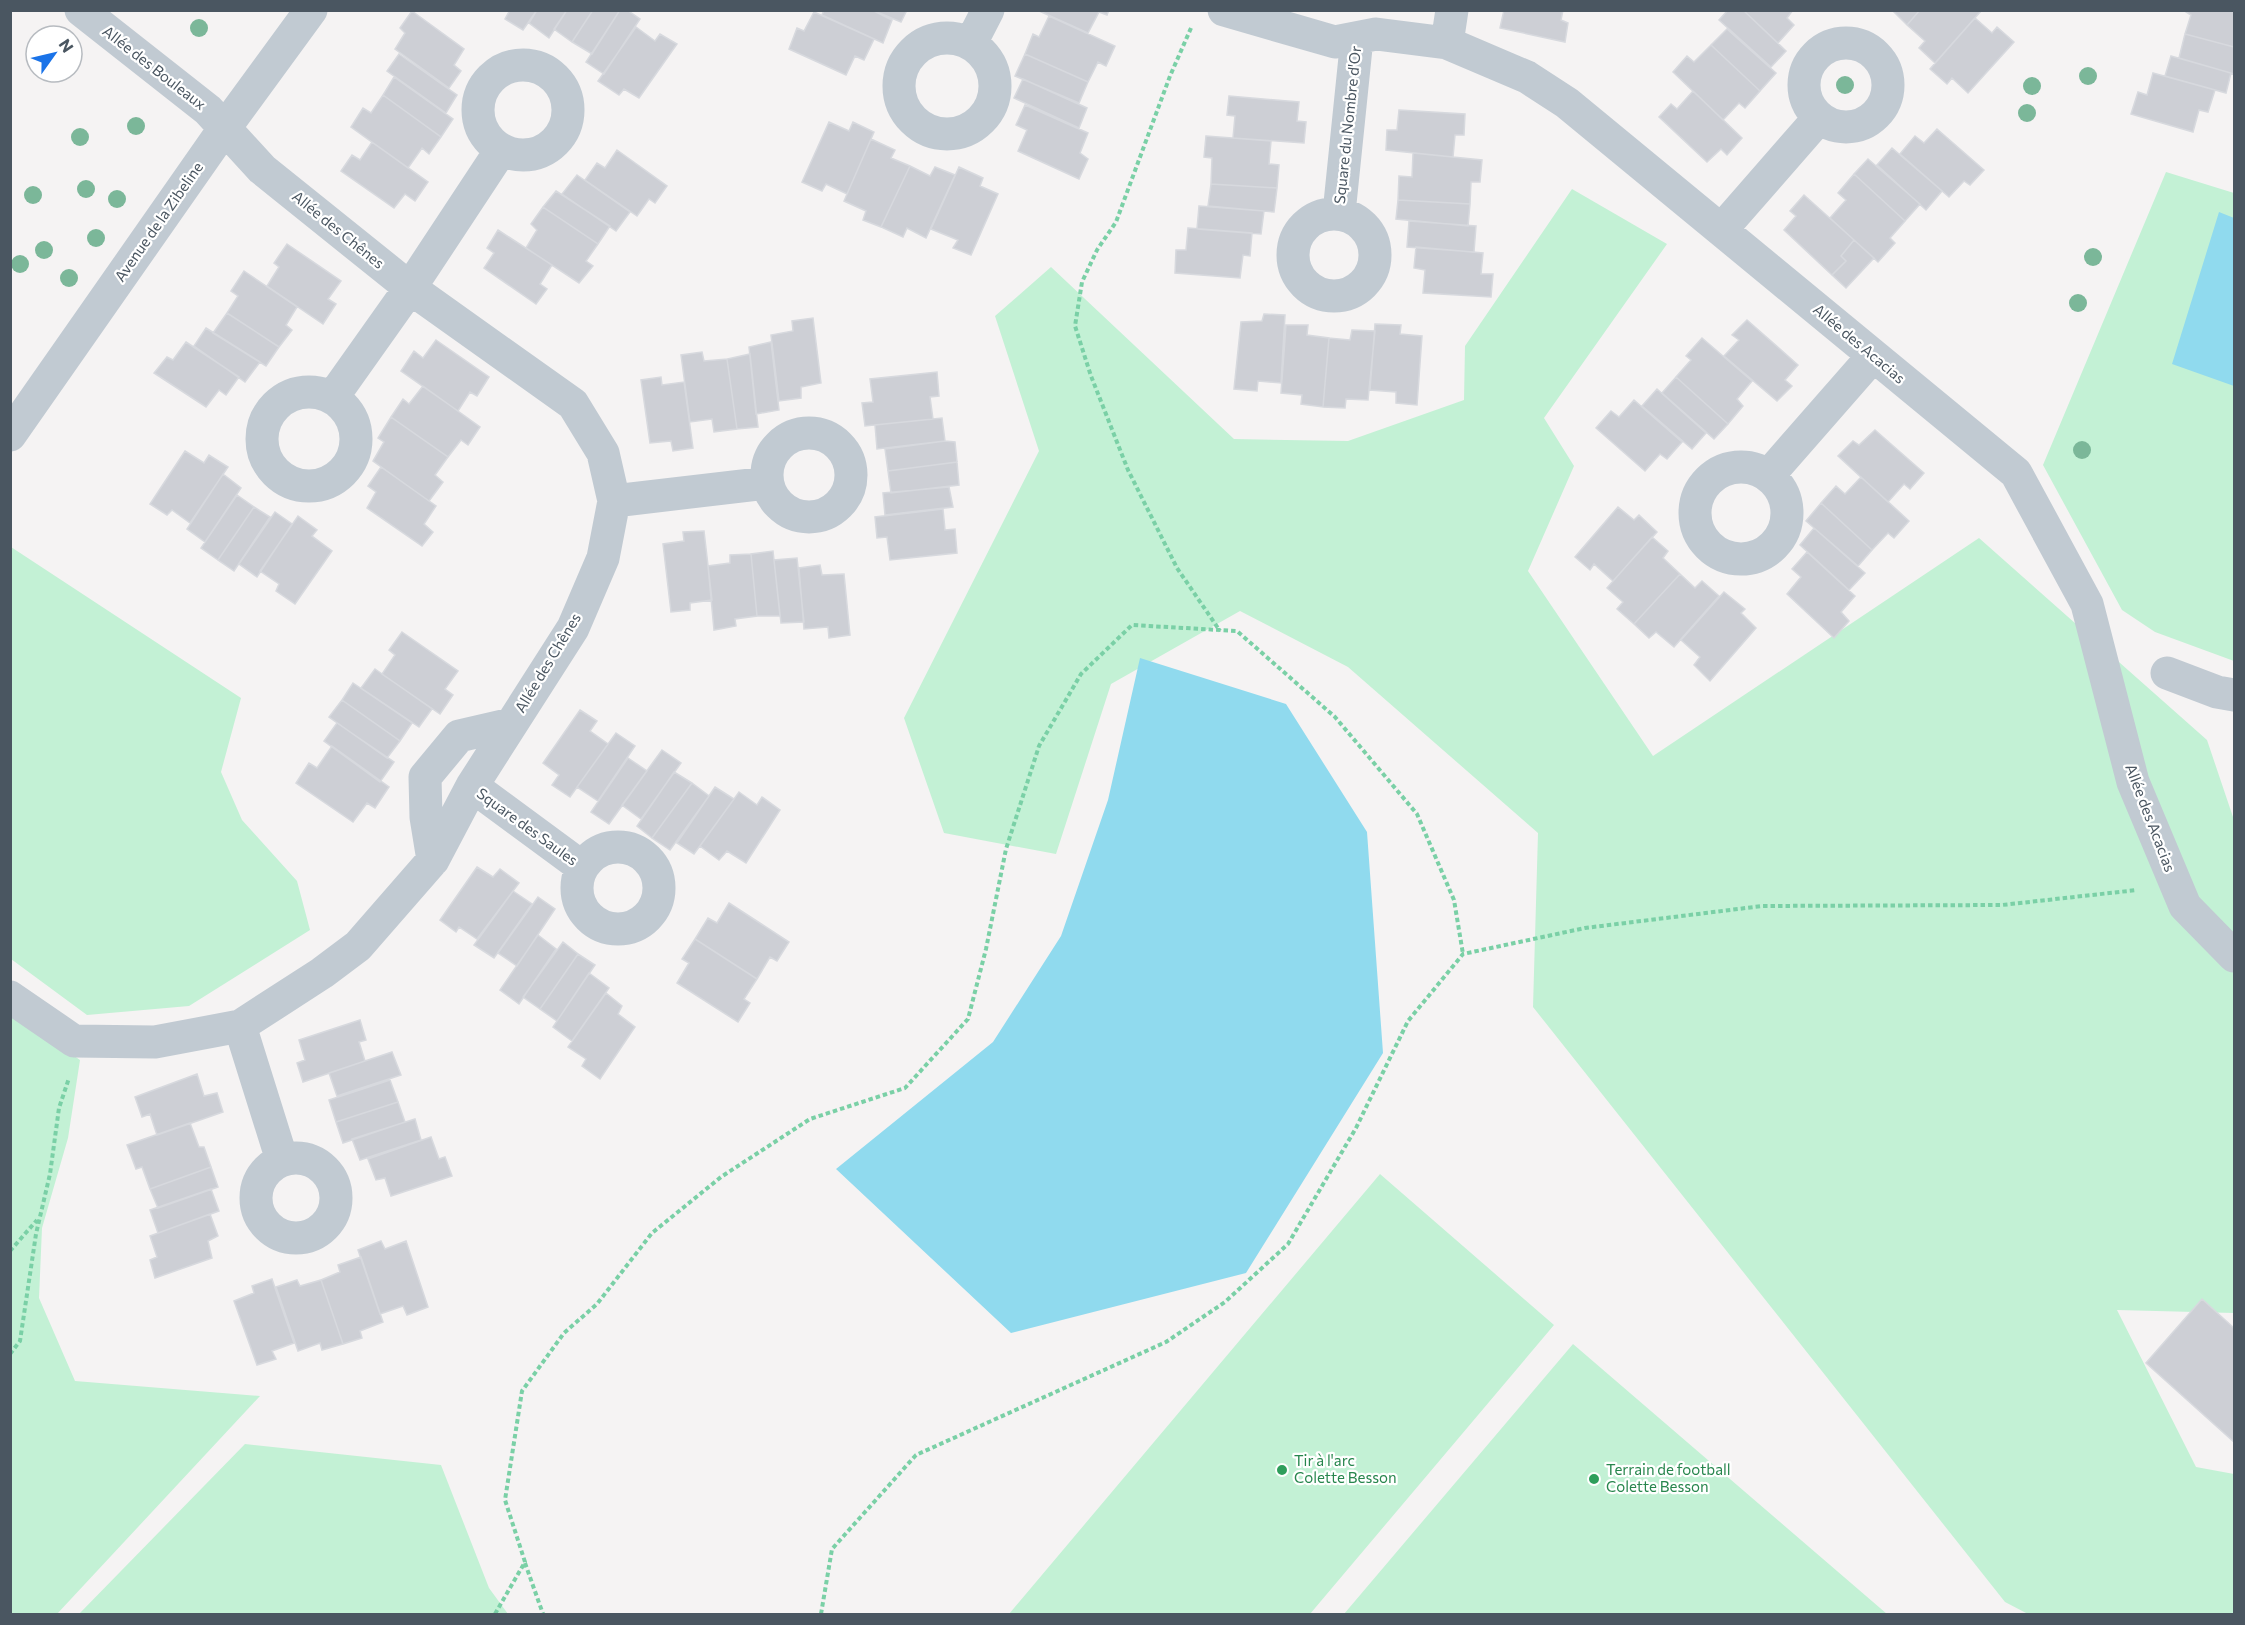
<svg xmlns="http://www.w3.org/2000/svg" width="2245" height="1625" font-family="Commissioner,sans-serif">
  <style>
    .green { fill: #c3f1d5 }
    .water { fill: #90daee }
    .building { fill: #cdcfd5; stroke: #d7d9de; stroke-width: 1.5 }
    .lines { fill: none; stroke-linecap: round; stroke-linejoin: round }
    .path { stroke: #7ad0a6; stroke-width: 4; stroke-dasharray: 4.5 3; stroke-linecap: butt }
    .minor { stroke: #c1cad2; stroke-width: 33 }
    .tree { fill: #7bb799 }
    .leisure-dot { fill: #2e9e5b; stroke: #fff; stroke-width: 2 }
    .labels { text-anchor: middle; stroke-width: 4.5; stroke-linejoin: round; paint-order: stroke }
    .street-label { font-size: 15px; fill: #4a5661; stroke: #fff }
    .leisure-label { font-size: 15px; fill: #27864d; stroke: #fff; text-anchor: start }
  </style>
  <rect width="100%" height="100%" fill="#f5f3f3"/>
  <!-- green -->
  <path class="green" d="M2166,172L2234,193V661L2155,632L2122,610L2043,465Z
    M1572,189L1667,244L1544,418L1574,466L1528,571L1653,756L1979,538L2207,740L2234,820V1313L2117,1310L2196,1467L2234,1474V1614H2028L2005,1602L1533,1007L1538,833L1348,667L1240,611L1111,684L1056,854L944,833L904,718L1039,451L995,316L1051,267L1234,439L1348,441L1464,400L1465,346Z
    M11,547L241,698L221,772L242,820L297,881L310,930L189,1006L87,1015L11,959Z
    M10,1011L80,1060L68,1138L42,1228L39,1298L75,1381L260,1396L57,1614H11Z
    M1380,1174L1554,1325L1310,1614H1009Z
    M1573,1344L1887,1614H1344Z
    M245,1444L441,1465L489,1588L508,1614H79Z"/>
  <!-- water -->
  <path class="water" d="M2219,212L2234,218V386L2172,364Z
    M1140,658L1286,704L1367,832L1383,1053L1246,1273L1011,1333L836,1169L993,1042L1061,936L1108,800Z"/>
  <!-- building -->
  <path class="building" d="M510,10H537L523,30L505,19Z
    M537,10H567L549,38L529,23Z
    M567,10H593L572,42L554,29Z
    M593,10H620L592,54L572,42Z
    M620,10H627L640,19L604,74L586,62Z
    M824,10H872L892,20L883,43L822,15Z
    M872,10H907L901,22Z
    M1037,10H1109L1107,15L1099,12L1088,33Z
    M1504,10H1563L1561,20L1568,23L1565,42L1500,28Z
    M1728,10H1743L1786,51L1771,67L1719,20Z
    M1743,10H1793L1787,18L1794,25L1778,43Z
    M1892,10H1920L1907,25Z
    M1920,10H1980L1981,11L1935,63L1919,48L1925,41L1907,25Z
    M2183,10H2234V47L2185,34L2191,15Z
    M412,11L464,49L454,65L461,71L449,88L395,49L405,33L400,28Z
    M814,12L874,39L864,60L855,56L846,75L789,49L797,28L804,31Z
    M1049,16L1115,46L1106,66L1098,62L1088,82L1025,54L1033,34L1039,37Z
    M1975,18L1992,33L1997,27L2014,42L1968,93L1952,78L1947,84L1930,69Z
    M636,27L655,41L660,34L677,44L639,98L624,89L619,95L598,81Z
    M1727,29L1776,73L1760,91L1711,45Z
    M2185,34L2234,47V74L2179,58Z
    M1711,45L1760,91L1745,108L1739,103L1723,120L1673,72L1687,56L1694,62Z
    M399,54L457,95L446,113L387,71Z
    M1025,54L1088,82L1079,103L1015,76Z
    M2171,56L2231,73L2226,93L2165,76Z
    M2153,73L2215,90L2208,112L2199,110L2193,132L2131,114L2138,92L2147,95Z
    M394,77L453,119L441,137L383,95Z
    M1023,79L1087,108L1079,128L1014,98Z
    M1693,91L1742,138L1727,155L1721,149L1707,162L1659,117L1671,104L1677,109Z
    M383,95L441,137L429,154L422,148L408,168L351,127L363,108L371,113Z
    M1229,96L1299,102L1297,121L1306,122L1304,143L1233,138L1235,116L1227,115Z
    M1025,105L1088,133L1080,153L1088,159L1079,179L1018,151L1027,130L1016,125Z
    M1399,110L1465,114L1464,135H1455L1453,157L1386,150L1387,130H1397Z
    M829,122L849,131L853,122L874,132L847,194L826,184L822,191L802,182Z
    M1937,129L1984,170L1970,185L1964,181L1949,197L1900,154L1915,136L1924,143Z
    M1206,136L1271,141L1269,164L1279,165L1277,188L1211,184L1212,158L1204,157Z
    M871,139L895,150L891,158L910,166L881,227L863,220L866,211L844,201Z
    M372,142L428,182L415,201L405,194L394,208L341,171L352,155L360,160Z
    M1892,148L1942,191L1926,210L1877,165Z
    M617,150L667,186L655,203L649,199L637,216L585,180L597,163L605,168Z
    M1413,153L1482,160L1480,182H1471L1470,204L1398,200L1399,176L1412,177Z
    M1868,159L1920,204L1905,221L1854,174Z
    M910,166L930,176L935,167L955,175L926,238L907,228L903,237L881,227Z
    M959,167L983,178L980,186L998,194L971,255L953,248L958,240L931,229Z
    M1854,174L1905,221L1890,238L1895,243L1878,262L1830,218L1846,200L1838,193Z
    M577,175L630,212L616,231L562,194Z
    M1211,184L1277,188L1274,212L1208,206Z
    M556,191L610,226L598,244L543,207Z
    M1804,195L1854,240L1841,256L1846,261L1832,275L1784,230L1796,216L1790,211Z
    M1398,200L1470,204L1468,226L1396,219Z
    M1199,206L1264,211L1261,234L1197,229Z
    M543,207L598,244L586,261L593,266L579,283L526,248L537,230L531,224Z
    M1409,221L1476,226L1474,252L1407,247Z
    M1188,228L1252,233L1250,256L1243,255L1240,278L1175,273L1176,250H1186Z
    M498,230L552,265L540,284L547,289L536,304L484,268L494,253L487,248Z
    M1854,240L1874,258L1846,288L1832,275L1846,261L1841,256Z
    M287,244L341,281L328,299L336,304L323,324L267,286L279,267L274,263Z
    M1416,247L1483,253L1481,274H1493L1491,297L1423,293L1425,270L1414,268Z
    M244,271L297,307L286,325L292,330L279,347L227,313L238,296L231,291Z
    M227,313L279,347L266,366L213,333Z
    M1264,314L1285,315L1281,383L1258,381L1257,391L1234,389L1241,322L1262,321Z
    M813,318L821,383L801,387V398L779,401L771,335L793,331L792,321Z
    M1747,320L1798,365L1785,380L1792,386L1777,401L1724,356L1739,340L1732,335Z
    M1375,324L1401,325L1400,334L1422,336L1417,405L1396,403V392L1370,390Z
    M1286,325H1308L1307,335L1329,338L1323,407L1301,404L1302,395L1281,393Z
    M206,328L260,362L245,382L194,346Z
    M1352,330L1375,331L1368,400L1346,399L1345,408L1323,407L1329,338L1350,340Z
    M1702,338L1752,381L1737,399L1743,406L1728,424L1676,377L1691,360L1686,356Z
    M436,340L489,377L477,396L470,392L458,411L401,371L414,351L423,358Z
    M186,342L239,377L226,395L219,390L206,407L154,373L167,357L173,360Z
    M771,342L779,410L756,414L749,347Z
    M702,352L704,361L727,359L737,429L714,432L712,419L690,422L681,355Z
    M750,354L758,427L737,429L727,359Z
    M937,372L939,396L930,397L933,419L865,426L862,403L873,402L870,379Z
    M661,377L662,385L684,382L693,448L673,451L671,441L650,443L641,380Z
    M1676,377L1728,424L1714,439L1662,393Z
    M423,386L480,427L468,445L461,440L448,457L391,417L403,399L409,404Z
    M1657,389L1706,433L1692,449L1642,406Z
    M1634,400L1682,442L1667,459L1660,454L1645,471L1596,428L1611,411L1619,417Z
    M391,417L448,457L435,475L443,482L429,501L373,461L384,442L378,438Z
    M942,418L945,441L877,449L875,425Z
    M1875,430L1924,473L1910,489L1904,484L1888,502L1838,456L1853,441L1859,445Z
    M945,441L955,442L957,462L888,471L885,449Z
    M185,451L204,463L209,455L228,467L190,523L172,510L167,515L150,504Z
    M957,462L959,485L891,493L888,471Z
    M381,467L436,506L424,524L433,532L422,546L367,508L376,492L368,486Z
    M223,474L241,488L205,542L187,529Z
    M1861,477L1909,521L1894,538L1888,533L1872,550L1821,503L1836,486L1845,494Z
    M949,487L953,507L885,515L883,493Z
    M237,495L254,507L218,560L201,548Z
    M1821,503L1872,550L1858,566L1806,521Z
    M254,507L270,517L234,571L218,560Z
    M1618,507L1634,520L1639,515L1657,532L1613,581L1594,564L1590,570L1575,557Z
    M943,509L945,530L955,529L957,553L890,560L887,537L877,538L875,517Z
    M275,512L292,524L257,577L239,564Z
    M298,516L317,530L312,536L332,551L295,604L276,591L279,584L260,571Z
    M1814,528L1865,573L1849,590L1800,545Z
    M704,531L712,600L690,603V610L671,612L663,544L684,541L683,532Z
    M1652,537L1668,551L1663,558L1680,574L1634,624L1617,609L1623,602L1607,588Z
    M773,551L780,616H757L751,554Z
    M1807,552L1855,596L1841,612L1849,621L1834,638L1787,594L1801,577L1792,569Z
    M751,554L757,616L735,619L736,626L714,630L708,566L730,563V555Z
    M797,558L804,622L781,623L774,560Z
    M820,565L822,575L844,574L850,635L829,638L828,627L804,629L799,568Z
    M1680,574L1695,588L1702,581L1719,596L1674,647L1656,632L1649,638L1634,624Z
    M1724,592L1745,609L1741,613L1756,628L1710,681L1694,665L1700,657L1681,640Z
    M402,632L458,671L445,689L453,695L440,714L382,674L395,655L389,650Z
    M375,669L432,709L419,727L361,688Z
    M353,683L412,723L400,741L342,700Z
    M342,700L400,741L387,758L329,717Z
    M580,710L597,721L590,731L608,744L570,797L552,785L559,775L543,763Z
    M337,723L394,762L380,782L324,741Z
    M616,733L635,746L598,801L577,787Z
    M332,746L389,787L375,808L367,803L353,822L296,783L309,763L317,768Z
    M662,750L681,763L641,819L622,805Z
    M628,758L647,771L609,824L591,812Z
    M674,772L692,783L652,838L637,826Z
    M692,783L709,796L670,850L652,838Z
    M715,787L734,799L694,854L677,843Z
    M739,792L757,805L762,797L780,810L746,863L727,851L719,860L700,846Z
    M477,867L493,877L500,869L519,883L477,939L459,927L456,932L440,920Z
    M513,891L532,904L494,958L474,945Z
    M538,897L555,909L517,966L498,953Z
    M729,903L789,942L777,961L770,957L757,979L695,939L708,918L717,923Z
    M538,935L556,949L519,1004L500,990Z
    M695,939L757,979L744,999L750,1003L738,1022L677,983L689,963L682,959Z
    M563,942L578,954L540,1009L523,997Z
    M578,954L595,965L557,1021L540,1009Z
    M589,973L609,988L572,1041L553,1027Z
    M606,993L622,1006L618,1014L635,1027L600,1079L582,1066L586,1059L568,1047Z
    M360,1020L366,1040L359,1042L365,1061L303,1082L297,1063L305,1060L299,1040Z
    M392,1052L401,1075L337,1096L329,1073Z
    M197,1074L204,1096L217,1093L223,1112L157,1135L150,1114L142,1117L135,1097Z
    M390,1080L398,1102L336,1122L329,1100Z
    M398,1102L405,1122L343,1143L336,1122Z
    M415,1119L421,1140L360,1160L352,1139Z
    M190,1123L199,1147H204L211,1167L150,1189L142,1167L136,1169L127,1145Z
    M431,1137L439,1159L445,1157L452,1176L391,1196L385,1178L376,1180L368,1159Z
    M211,1167L218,1187L158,1208L150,1189Z
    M211,1189L219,1211L158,1233L150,1210Z
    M210,1214L218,1236L208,1241L212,1258L155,1278L150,1260L157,1257L150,1236Z
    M381,1241L385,1249L406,1241L428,1307L407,1315L403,1306L380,1314L358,1250Z
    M361,1257L383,1322L360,1331L362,1338L343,1344L321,1280L340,1272L338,1265Z
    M272,1279L294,1343L272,1351L276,1359L257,1365L234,1301L254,1293L252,1286Z
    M297,1280L300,1286L321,1280L343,1344L322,1350L320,1343L298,1351L276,1287Z
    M2202,1299L2234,1328V1442L2146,1363Z"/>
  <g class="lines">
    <!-- path -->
    <path class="path" d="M1191,28L1170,76L1116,222L1097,250L1082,282L1075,326L1091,376L1128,470L1177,568L1220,631
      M10,1251L37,1220
      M10,1354L20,1341L36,1234L50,1174L59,1108L69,1078
      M525,1563L543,1614
      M495,1614L525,1562L505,1500L522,1391L564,1333L597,1304L652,1233L721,1177L810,1119L905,1088L968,1019L986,949L1006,849L1039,746L1081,674L1132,625L1237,631L1335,717L1417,814L1454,900L1463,954
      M821,1614L832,1549L916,1455L1166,1342L1225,1302L1288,1244L1356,1128L1408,1021L1463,954L1585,928L1762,906L2002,905L2137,890"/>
    <!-- minor -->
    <path class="minor" d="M1224,10L1335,42L1376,34L1447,43L1527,77L1567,103L2016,473L2087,604L2133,782L2185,906L2234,956
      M899 86a48 48 0 1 1 96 0a48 48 0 1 1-96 0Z
      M1804 85a42 42 0 1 1 84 0a42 42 0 1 1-84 0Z
      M971,43L988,10
      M1447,43L1452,10
      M478 110a45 45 0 1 1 90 0a45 45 0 1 1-90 0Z
      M1339,213L1357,38
      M1293 255a41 41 0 1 1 82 0a41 41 0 1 1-82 0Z
      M1722,229L1819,118
      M262 439a47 47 0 1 1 94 0a47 47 0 1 1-94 0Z
      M332,398L410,288L501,150
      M767 475a42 42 0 1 1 84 0a42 42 0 1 1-84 0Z
      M10,435L224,129L311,10
      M1695 513a46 46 0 1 1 92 0a46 46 0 1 1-92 0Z
      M1768,476L1873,356
      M614,501L767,483
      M2167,673L2217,692L2234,695
      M472,786L582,867
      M577 888a41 41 0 1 1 82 0a41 41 0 1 1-82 0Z
      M433,860L426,817L425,777L459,736L511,724
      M10,997L74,1041L155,1042L240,1026L322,973L358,946L433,860L472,786L573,628L603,558L614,501L603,453L573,404L410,288L262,169L208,110L81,10
      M240,1026L282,1160
      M256 1198a40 40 0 1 1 80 0a40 40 0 1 1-80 0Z"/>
  </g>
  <!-- trees -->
  <g class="tree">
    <circle cx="199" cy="28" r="9"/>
    <circle cx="2088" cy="76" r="9"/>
    <circle cx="1845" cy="85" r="9"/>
    <circle cx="2032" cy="86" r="9"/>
    <circle cx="2027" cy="113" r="9"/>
    <circle cx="136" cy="126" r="9"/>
    <circle cx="80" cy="137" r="9"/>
    <circle cx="86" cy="189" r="9"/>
    <circle cx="33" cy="195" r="9"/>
    <circle cx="117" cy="199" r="9"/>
    <circle cx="96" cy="238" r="9"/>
    <circle cx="44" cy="250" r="9"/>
    <circle cx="2093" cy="257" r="9"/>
    <circle cx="20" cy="264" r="9"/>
    <circle cx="69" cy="278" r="9"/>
    <circle cx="2078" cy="303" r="9"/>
    <circle cx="2082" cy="450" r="9"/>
  </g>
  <!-- markers -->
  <g class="leisure-dot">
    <circle cx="1282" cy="1470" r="6"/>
    <circle cx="1594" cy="1479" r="6"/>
  </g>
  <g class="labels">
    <!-- street labels -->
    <g class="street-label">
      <text transform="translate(154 68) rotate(38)" y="5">Allée des Bouleaux</text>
      <text transform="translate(1348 125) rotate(-84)" y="5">Square du Nombre d'Or</text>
      <text transform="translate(159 222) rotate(-55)" y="5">Avenue de la Zibeline</text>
      <text transform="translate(338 230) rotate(39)" y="5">Allée des Chênes</text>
      <text transform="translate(1859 344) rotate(40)" y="5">Allée des Acacias</text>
      <text transform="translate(548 663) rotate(-59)" y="5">Allée des Chênes</text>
      <text transform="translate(2150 818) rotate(69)" y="5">Allée des Acacias</text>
      <text transform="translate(527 827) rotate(36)" y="5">Square des Saules</text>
    </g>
    <!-- leisure labels -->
    <g class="leisure-label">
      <text x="1294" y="1466">Tir à l'arc<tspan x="1294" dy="17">Colette Besson</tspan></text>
      <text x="1606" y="1475">Terrain de football<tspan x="1606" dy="17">Colette Besson</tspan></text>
    </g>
  </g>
  <!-- border -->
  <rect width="2245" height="1625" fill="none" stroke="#4a5661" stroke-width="24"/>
  <!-- north arrow -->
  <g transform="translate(54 54) rotate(56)"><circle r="28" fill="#ffffff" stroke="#b7bbc0" stroke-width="1.5"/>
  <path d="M0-4.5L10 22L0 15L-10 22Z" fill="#1a73e8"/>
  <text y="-9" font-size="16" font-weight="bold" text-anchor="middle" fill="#4a5661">N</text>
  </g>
</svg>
